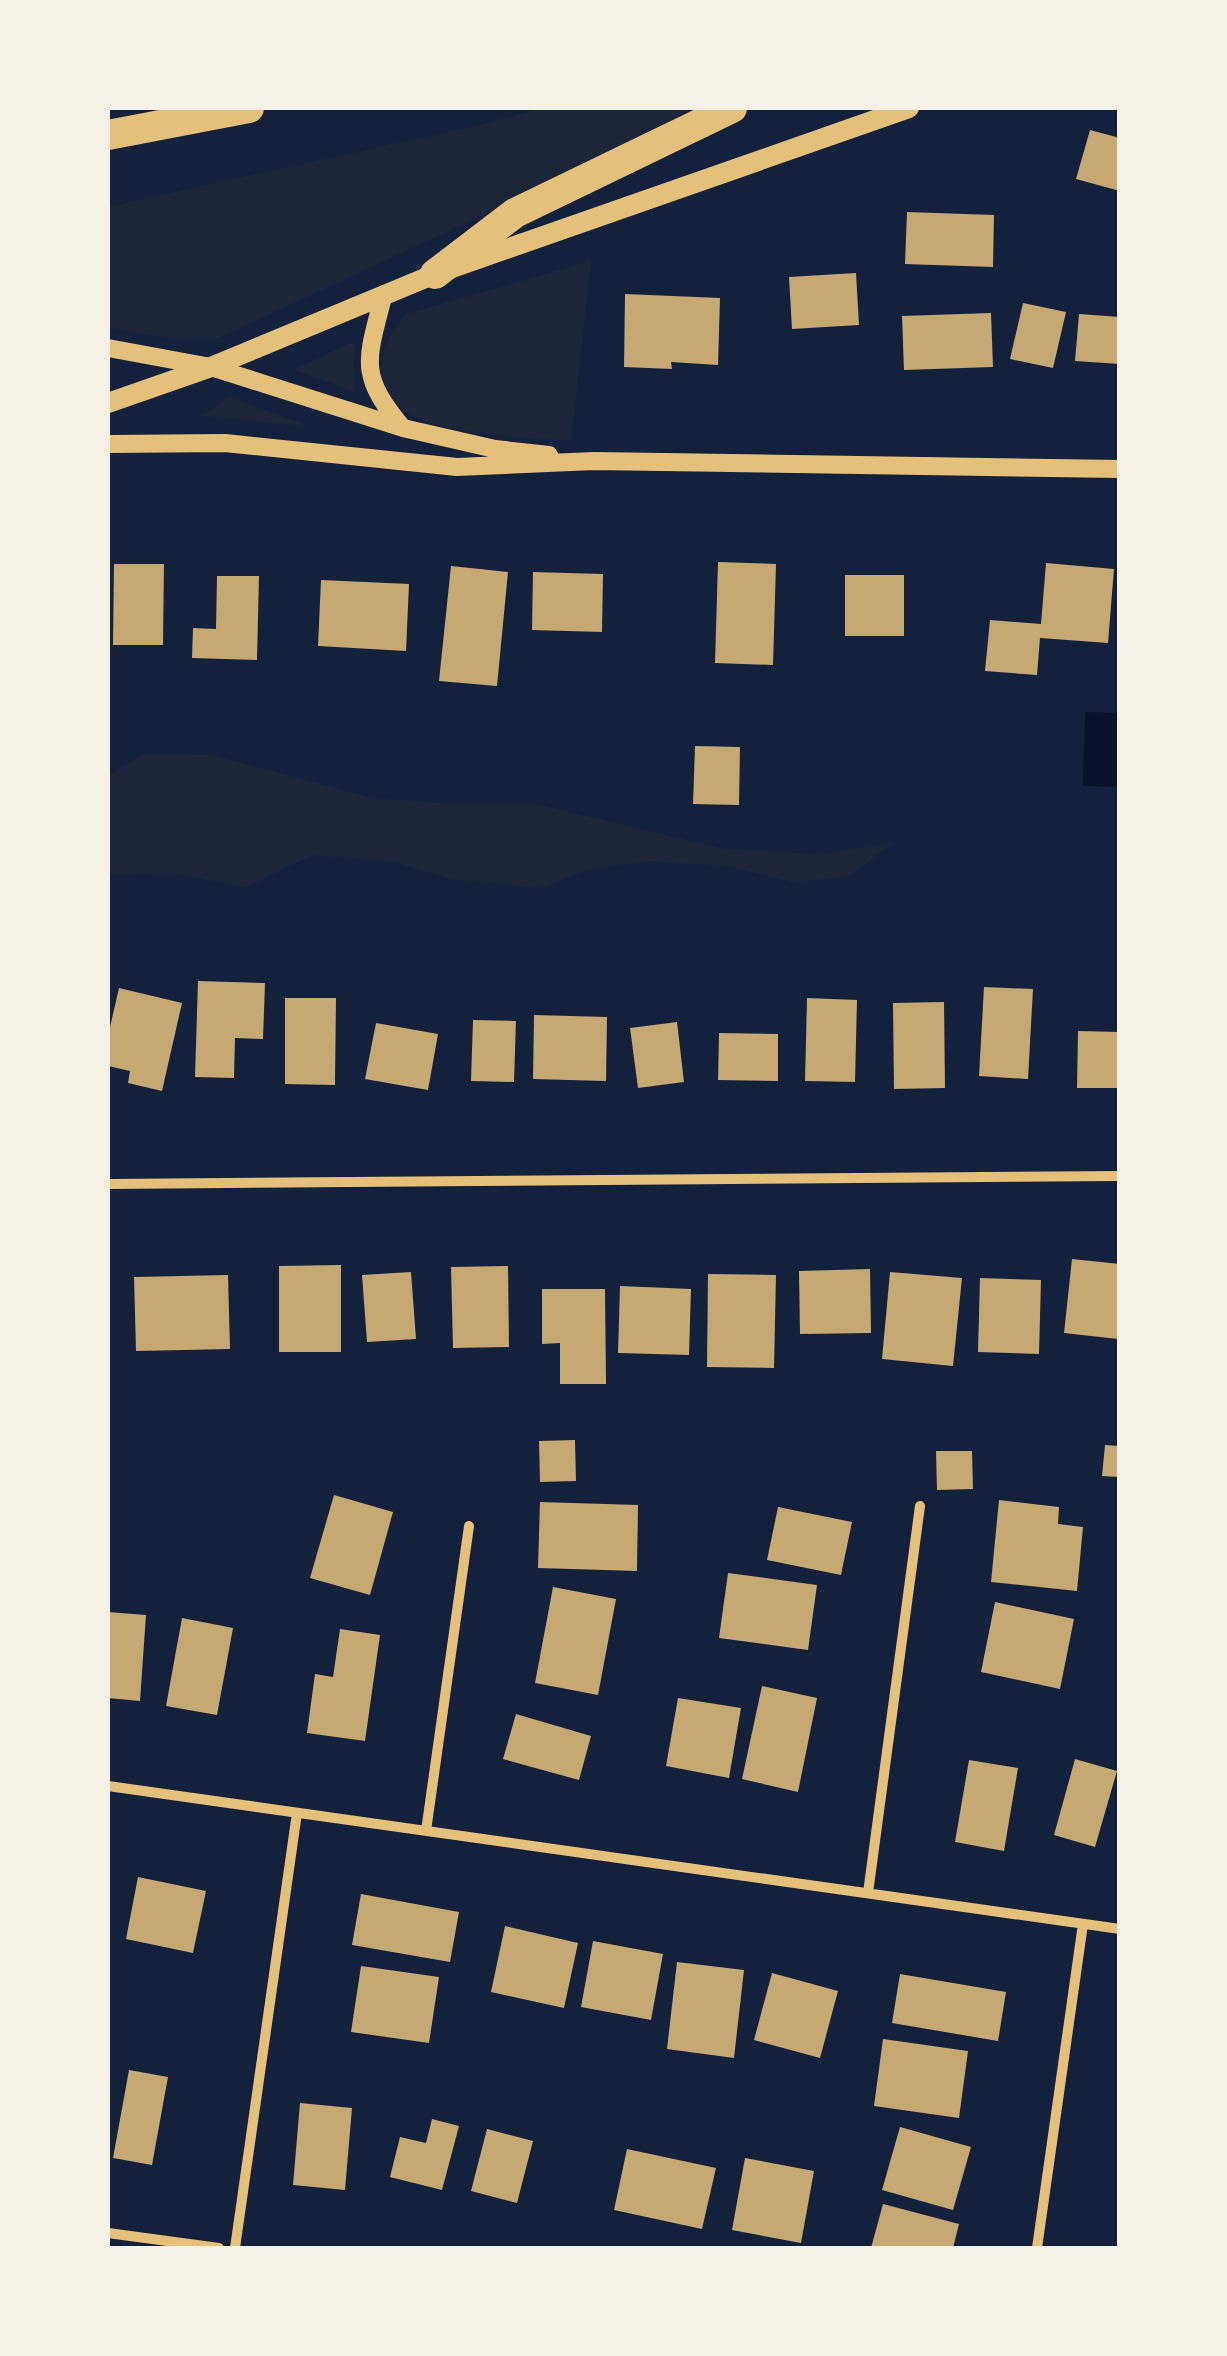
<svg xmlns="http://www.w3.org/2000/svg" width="1227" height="2356" font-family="'Archivo Narrow',sans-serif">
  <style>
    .green { fill: #1d2539 }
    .water { fill: #0b132b }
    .building { fill: #c6a872 }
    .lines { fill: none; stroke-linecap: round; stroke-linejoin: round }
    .minor { stroke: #e5c07b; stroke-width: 10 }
    .tertiary { stroke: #e5c07b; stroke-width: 18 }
    .secondary { stroke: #e5c07b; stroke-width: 20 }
    .motorway { stroke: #e5c07b; stroke-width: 30 }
  </style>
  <rect width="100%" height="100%" fill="#14213d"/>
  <!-- green -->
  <path class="green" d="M542,108H693L612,155L219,338H169L108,328V207L484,124Z
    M591,261L571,441C531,438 432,433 402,410C392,402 385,389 383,377C378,352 391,333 406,314Z
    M350,343L356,344L353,370L356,392L293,370Z
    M229,397L304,424V426L201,416Z
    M142,754L213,755L372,798L451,804H535L725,849L820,854L895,842L850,875L797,883L731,867L650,861L587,870L543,888L451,879L394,862L313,855L246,887L175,874L108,875V776Z"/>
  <!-- water -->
  <path class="water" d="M1085,712L1119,713V787L1083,786Z"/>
  <!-- building -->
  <path class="building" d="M1090,130L1120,138V191L1076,179Z
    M907,212L994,215L993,267L905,264Z
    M856,273L859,325L792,329L789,277Z
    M625,294L720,298L718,365L671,362L672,369L624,367Z
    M1023,303L1066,312L1053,368L1010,359Z
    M991,313L993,367L904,370L902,316Z
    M1079,314L1120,317V364L1075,361Z
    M718,562L776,564L773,665L715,663Z
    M1046,563L1114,569L1108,643L1040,638L1037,675L985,671L990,620L1041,624Z
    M114,564H164L163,645H113Z
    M451,566L508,572L497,686L439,681Z
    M533,572L603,574L602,632L532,630Z
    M845,575H904V636H845Z
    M217,576H259L257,660L192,658L193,628L216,629Z
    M321,580L409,584L406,651L318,646Z
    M695,746L740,747L739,805L693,804Z
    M198,981L265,983L263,1039L235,1038L234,1078L195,1077Z
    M984,987L1033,989L1028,1079L979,1076Z
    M119,988L182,1003L162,1091L128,1083L130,1071L108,1066V1036Z
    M285,998H336L335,1085L285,1084Z
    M807,998L857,1000L855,1082L805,1081Z
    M944,1002L945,1088L894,1089L893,1003Z
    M534,1015L607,1017L606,1081L533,1079Z
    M473,1020L516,1021L514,1082L471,1081Z
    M677,1022L684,1082L638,1088L630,1028Z
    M376,1023L438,1034L428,1090L365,1079Z
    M1078,1031L1120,1032V1088H1077Z
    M719,1033L778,1034V1081L718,1080Z
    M1072,1259L1120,1264L1118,1339L1064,1333Z
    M341,1265V1352H279V1266Z
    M508,1266L509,1347L453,1348L451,1267Z
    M870,1269L871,1333L800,1334L799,1271Z
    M411,1272L416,1339L367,1342L362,1275Z
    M890,1272L962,1278L953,1366L882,1359Z
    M708,1274L776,1275L774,1368L707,1367Z
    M228,1275L230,1349L136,1351L134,1277Z
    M980,1278L1041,1280L1039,1354L978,1352Z
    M620,1286L691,1289L689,1355L618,1353Z
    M542,1289H605L606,1384H560V1343L542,1344Z
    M575,1440L576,1481L540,1482L539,1441Z
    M1105,1445L1120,1446V1477L1102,1476Z
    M936,1451H972L973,1489L937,1490Z
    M334,1495L393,1512L370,1595L310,1578Z
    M999,1500L1059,1507L1058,1524L1083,1527L1077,1591L991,1582Z
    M540,1502L638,1505L637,1571L538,1568Z
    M778,1507L852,1522L841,1575L767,1560Z
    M728,1573L817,1585L808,1650L719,1638Z
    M553,1587L616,1599L598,1695L535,1683Z
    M995,1602L1074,1619L1060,1689L981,1672Z
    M108,1612L146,1615L140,1701L108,1698Z
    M182,1618L233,1628L217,1715L166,1706Z
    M340,1629L380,1635L365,1741L307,1733L315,1674L333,1677Z
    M762,1686L817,1698L798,1792L742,1779Z
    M678,1698L741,1708L729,1778L666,1766Z
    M516,1714L591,1736L579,1780L503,1759Z
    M1075,1759L1117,1771L1095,1847L1054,1835Z
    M969,1760L1018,1768L1004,1851L955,1842Z
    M138,1877L206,1891L193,1953L126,1939Z
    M361,1894L459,1912L450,1962L352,1945Z
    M505,1926L578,1943L564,2008L491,1992Z
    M593,1941L663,1954L651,2020L581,2007Z
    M677,1962L744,1970L734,2058L667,2049Z
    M361,1966L439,1977L429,2043L351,2032Z
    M772,1973L838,1991L820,2058L754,2040Z
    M900,1974L1006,1992L998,2041L892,2023Z
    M883,2039L968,2051L959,2118L874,2106Z
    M129,2070L168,2077L152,2165L113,2158Z
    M300,2103L352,2108L345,2190L293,2185Z
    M432,2119L459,2126L442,2190L390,2177L400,2137L426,2143Z
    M900,2127L971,2147L953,2210L882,2190Z
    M487,2129L533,2141L517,2203L471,2191Z
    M627,2149L716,2168L702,2229L614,2210Z
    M745,2158L814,2171L801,2243L732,2230Z
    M883,2204L959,2224L953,2248H871Z"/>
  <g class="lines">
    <!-- minor -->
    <path class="minor" d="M108,1184L1120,1176
      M108,1786L1120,1929
      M426,1831L469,1526
      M868,1893L920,1506
      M108,2233L219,2248
      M235,2248L297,1813
      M1037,2248L1083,1924"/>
    <!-- tertiary -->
    <path class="tertiary" d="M383,297C367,360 358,374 402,427
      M108,348L211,367L403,428L495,449L549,455
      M108,444L225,443L457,467L594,461L1120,469"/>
    <!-- secondary -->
    <path class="secondary" d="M108,403L211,367L435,274L909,108"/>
    <!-- motorway -->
    <path class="motorway" d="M108,135L249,108
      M435,274L515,213L732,108"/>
  </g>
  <!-- border -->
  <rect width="1227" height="2356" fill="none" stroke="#f6f1e7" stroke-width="220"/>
</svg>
